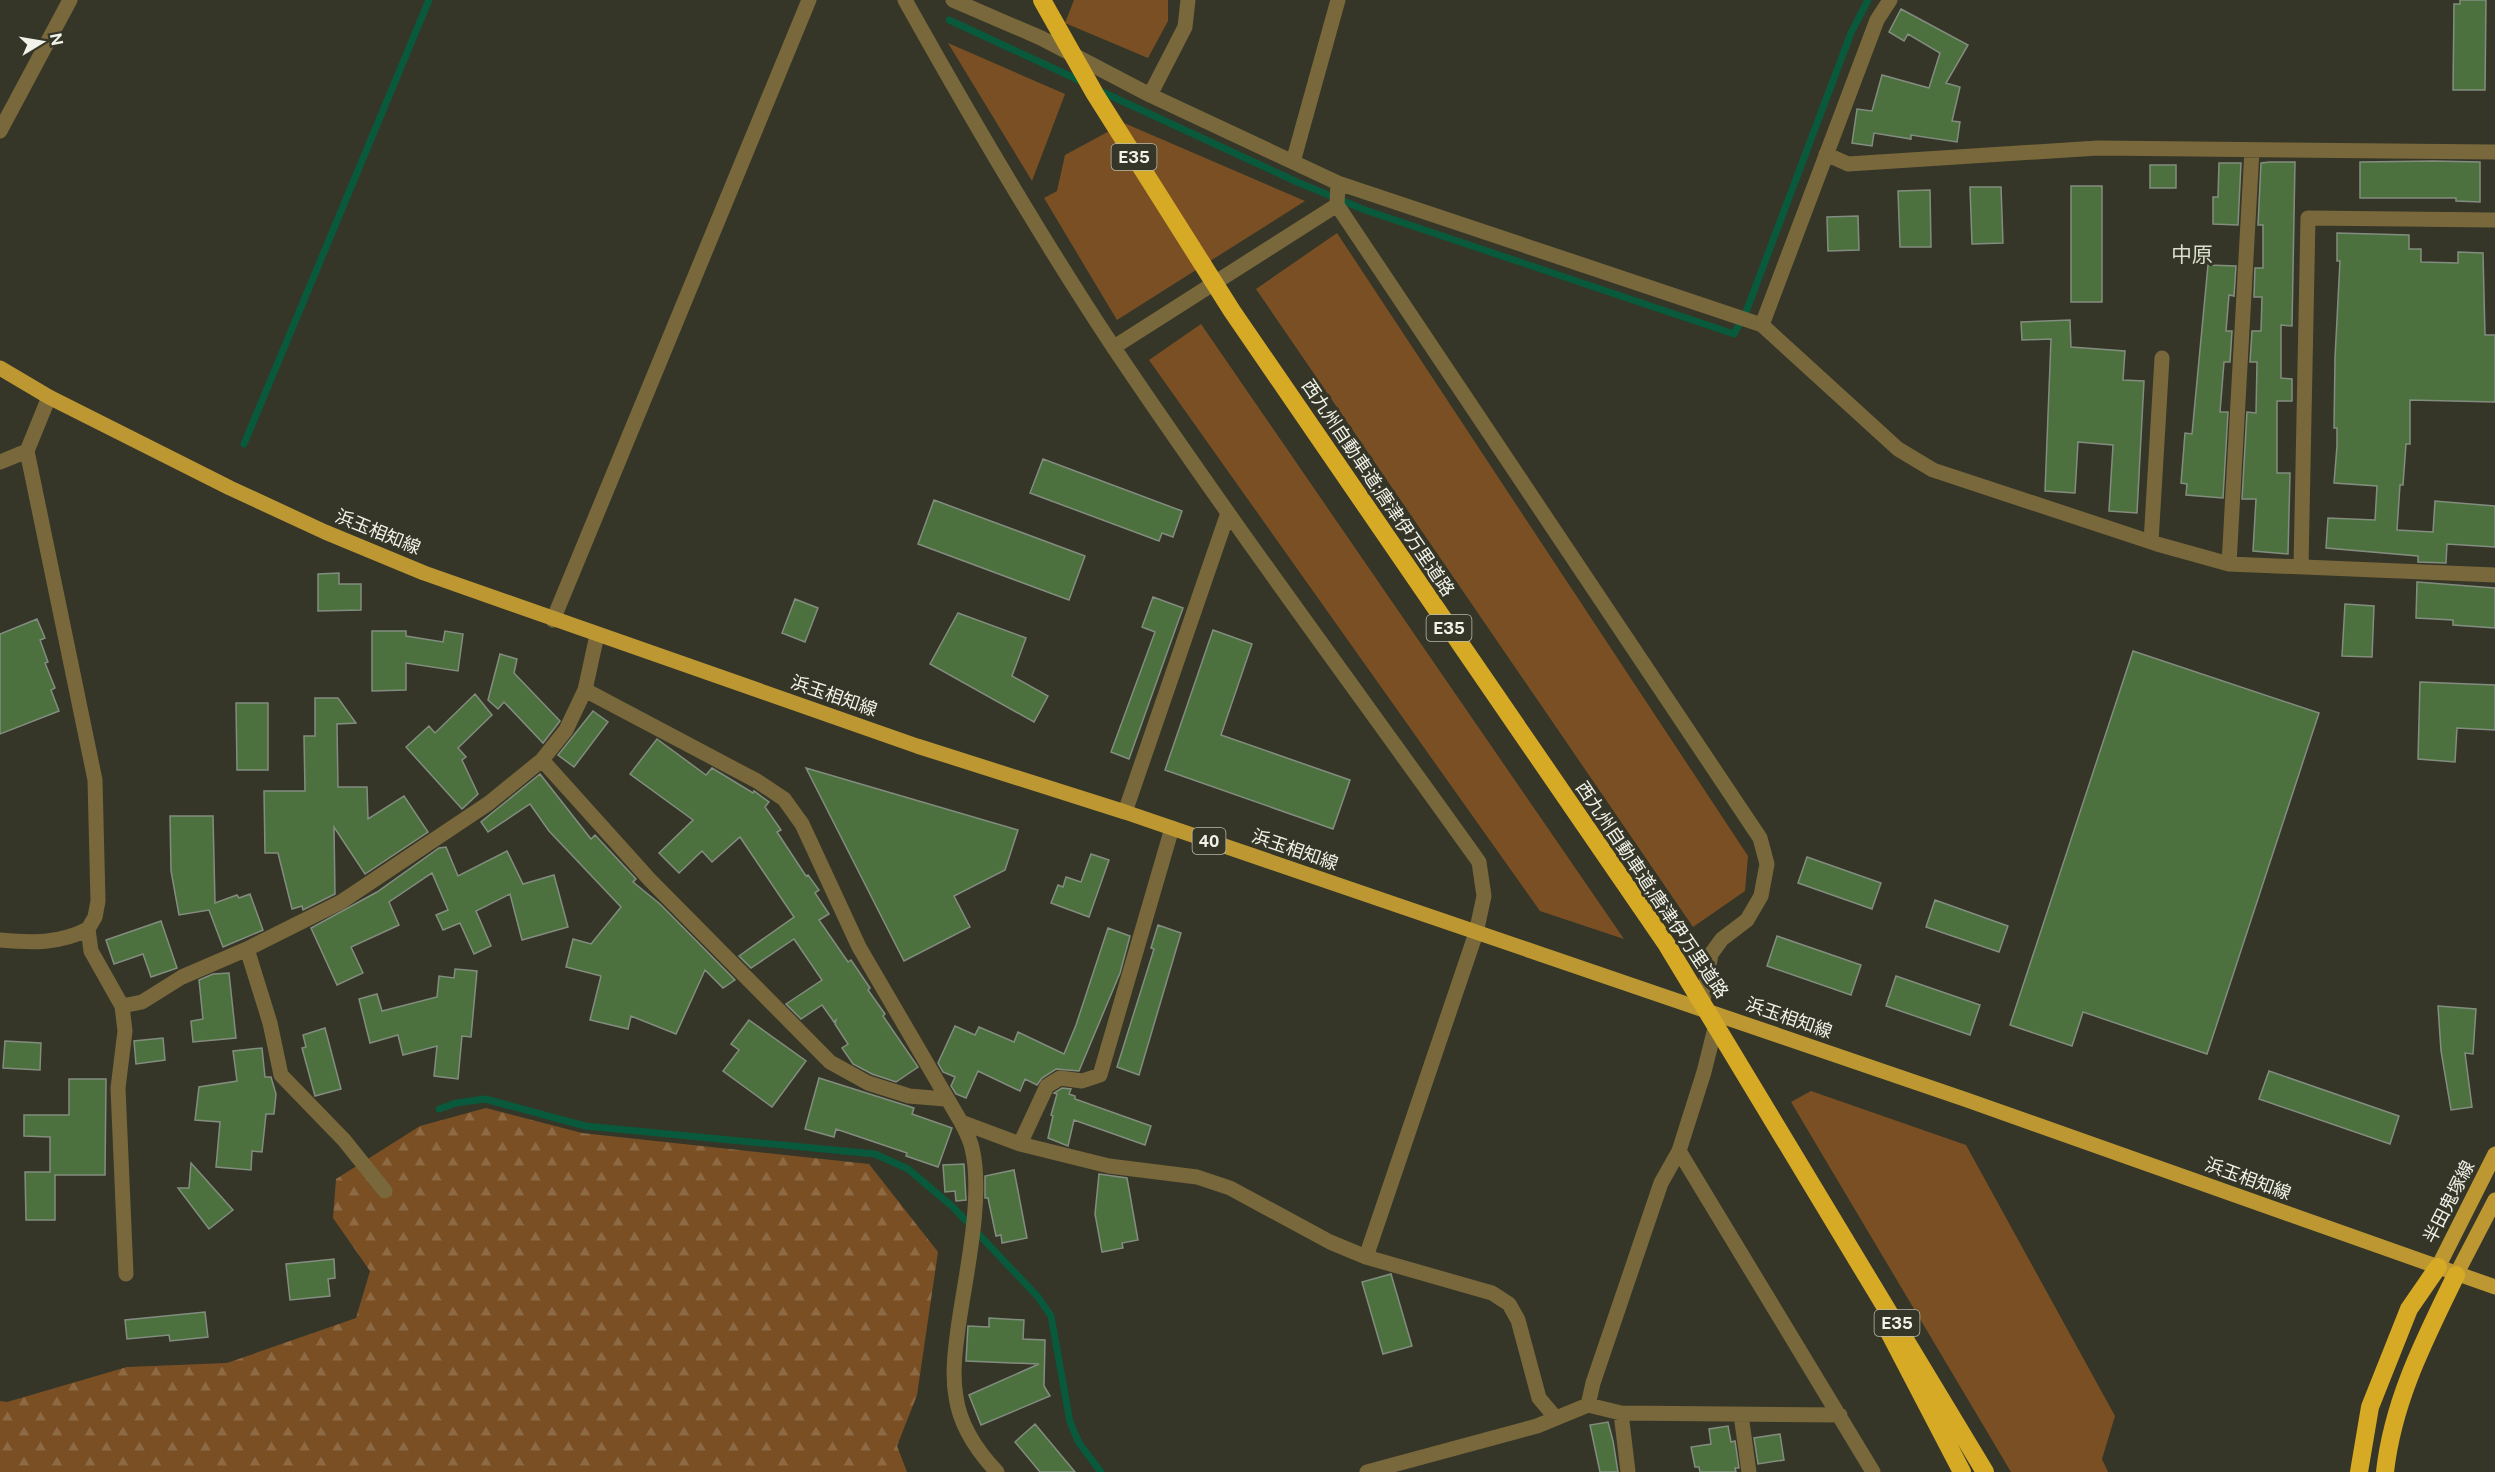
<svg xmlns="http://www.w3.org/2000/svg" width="2495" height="1472" font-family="'Public Sans','Noto Sans JP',sans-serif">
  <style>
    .grass { fill: #7a4f24 }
    .forest { fill: url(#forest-firs) }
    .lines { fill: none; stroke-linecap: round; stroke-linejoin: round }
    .stream { stroke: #09593c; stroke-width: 7 }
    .building { fill: #4c713f; stroke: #838d7f; stroke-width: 1.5 }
    .minor { stroke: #79683b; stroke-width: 15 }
    .major { stroke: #bd9832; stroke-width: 15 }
    .highway { stroke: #d7aa26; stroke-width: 18 }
    .labels { text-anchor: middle; stroke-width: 6; stroke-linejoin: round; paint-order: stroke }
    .shield { fill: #353628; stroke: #b9baaf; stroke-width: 1.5 }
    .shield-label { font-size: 16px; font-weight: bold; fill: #f1f2e9 }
    .street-label { font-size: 18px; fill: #f1f2e9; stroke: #353628 }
    .quarter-label { font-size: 21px; fill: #dbdecc; stroke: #353628 }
  </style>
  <defs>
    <pattern id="forest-firs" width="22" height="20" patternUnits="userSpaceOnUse" patternTransform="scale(1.5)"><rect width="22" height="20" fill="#7a4f24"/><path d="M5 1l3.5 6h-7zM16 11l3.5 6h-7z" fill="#8d6944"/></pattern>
  </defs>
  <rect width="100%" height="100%" fill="#353628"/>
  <!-- grass -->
  <path class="grass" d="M1074,0H1168V21L1148,58L1065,23Z
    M948,43L1065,94L1032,181Z
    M1124,123L1305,201L1117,320L1044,198L1057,191L1065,155Z
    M1337,233L1748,856L1745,891L1693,927L1256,289Z
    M1201,324L1624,939L1540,911L1149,360Z
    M1811,1091L1966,1145L2115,1416L2102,1459L2108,1472H2011L1791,1102Z"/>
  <!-- forest -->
  <path class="forest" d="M486,1108L582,1133L869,1164L938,1252L917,1395L897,1446L907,1472H0V1401L7,1402L127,1367L227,1363L356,1318L370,1271L333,1218L336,1179L420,1126Z"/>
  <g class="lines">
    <!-- stream -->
    <path class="stream" d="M949,20L1083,82
      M1098,90L1297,182L1365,210L1734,334L1746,312L1851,33L1868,0
      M244,444L429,0
      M439,1109L456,1103L485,1099L585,1126L875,1154L908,1169L953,1207L1038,1297L1051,1316L1070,1422L1079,1443L1101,1472"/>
  </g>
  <!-- building -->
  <path class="building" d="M2460,0H2486L2485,90H2453L2454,4H2460Z
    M1901,9L1968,45L1946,83L1960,87L1952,121L1960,122L1957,142L1911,135V139L1874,133L1872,146L1852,143L1857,109L1872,111L1882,75L1929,88L1940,53L1908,34L1904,41L1889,32Z
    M2434,161L2480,162V202L2456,201V198H2360V162Z
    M2270,162H2295L2292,326L2281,325V378L2292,379V401H2277V473H2290L2288,554L2253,551L2256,499H2242L2247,412L2256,413L2257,362H2250L2252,331H2261L2262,297H2254L2255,268H2263V225H2258L2261,163Z
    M2219,163H2241L2238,225L2213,224V197H2218Z
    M2150,165H2176V188H2150Z
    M2071,186H2102V302H2071Z
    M1970,187H2001L2003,243L1972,244Z
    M1930,190L1931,247H1900L1898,191Z
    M1858,216L1859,250L1828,251L1827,217Z
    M2337,233L2409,235V249H2421V262L2458,263V252L2483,253L2485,335H2495V402L2410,400V444H2406L2403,485H2400L2397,530L2433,532L2435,501L2495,506V547L2447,544L2446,563L2418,562V556L2326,548L2328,518L2375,520L2377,486L2334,483L2337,446V428H2334L2335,358L2340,261H2337Z
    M2208,265L2236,266L2234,296L2229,295L2226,331H2232L2230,362H2224L2220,412H2228L2223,498L2186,495L2187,484L2181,483L2185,433L2192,434Z
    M2070,320L2071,347L2125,351L2123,380L2144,381L2137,513L2109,511L2113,445L2078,442L2075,493L2045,491L2051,339L2022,340L2021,322Z
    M1043,459L1182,511L1173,537L1162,533L1159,541L1030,493Z
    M934,500L1085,556L1069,600L918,544Z
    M339,573V584H361V610L318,611V574Z
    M2417,582L2495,588V628L2453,625V620L2416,618Z
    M1153,597L1183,608L1129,759L1111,752L1155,632L1142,627Z
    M795,599L818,608L805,642L782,633Z
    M2345,604L2374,606L2372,657L2342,656Z
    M958,613L1026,638L1012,676L1048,696L1034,722L930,664Z
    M37,619L45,638L40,640L48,662L45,663L55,688L51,690L59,711L0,734V634Z
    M1213,630L1252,644L1221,735L1350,780L1333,829L1165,770Z
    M372,631H406V636L443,642L445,631L463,634L458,671L406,663V690L372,691Z
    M2133,651L2319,713L2207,1054L2083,1012L2072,1046L2010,1025Z
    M500,654L517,659L514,673L560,721L543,743L504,702L498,709L488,700Z
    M2420,682L2495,685V730L2457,728L2455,762L2418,759Z
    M475,694L492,715L458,748L466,757L462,760L478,794L462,809L406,747L429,726L435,733Z
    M315,698H338L356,723L337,724L338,787H367L368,819L404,796L428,832L365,874L334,827L335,894L303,910L302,906L292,909L278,853H265L264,791H305L304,736H315Z
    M236,703H268V770H237Z
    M593,711L608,722L574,767L558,755Z
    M657,739L706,775L712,768L753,793L754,791L769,802L765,807L781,830L777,832L806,876L808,875L819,890L815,893L829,914L819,920L848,962L851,960L870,988L868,990L885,1014L883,1016L918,1067L896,1082L872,1074L853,1064L842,1048L848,1044L835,1024L836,1020L834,1022L822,1005L801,1019L786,1004L822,980L794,939L751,968L739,956L794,917L740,837L712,862L702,851L679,873L659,853L693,820L630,774Z
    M806,768L1018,830L1005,870L954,896L970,927L904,961Z
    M540,774L591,839L595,835L636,879L633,882L660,904L735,980L723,988L705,970L676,1034L631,1016L628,1029L590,1020L601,976L566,967L573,939L591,944L621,907L549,831L530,804L488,832L481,822Z
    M170,816H213L215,903L237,895L239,898L250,894L263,930L223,947L209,910L179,915L171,871Z
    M446,847L458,876L507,851L523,884L554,875L568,927L522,940L510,894L476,911L491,946L474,954L460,923L443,930L436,915L448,910L432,873L389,902L399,925L351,947L363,973L337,985L311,928L377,892L439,848Z
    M1091,854L1109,860L1089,917L1051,903L1058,885L1063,887L1066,877L1081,882Z
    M1807,857L1881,883L1872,909L1798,883Z
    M1935,900L2008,926L1999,952L1926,927Z
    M161,921L177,968L151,977L143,954L114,964L106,940Z
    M1158,925L1181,933L1139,1075L1117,1067L1154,949L1151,948Z
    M1108,928L1130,936L1120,973L1079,1071L1056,1069L1042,1078L1037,1085L1025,1079L1020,1091L978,1071L966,1098L956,1094L951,1086L955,1077L943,1072L938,1063L955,1026L975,1035L979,1027L1014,1042L1018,1032L1064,1054L1076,1025Z
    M1777,936L1861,965L1851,995L1767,966Z
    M455,969L477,971L471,1037L462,1036L458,1079L434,1076L437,1046L403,1055L398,1035L370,1043L359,999L377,994L382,1011L437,997L439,976L454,978Z
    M229,973L236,1038L193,1042L191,1021L203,1019L199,980L213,974Z
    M1896,976L1980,1005L1970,1035L1886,1006Z
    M2438,1006L2476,1009L2473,1054L2465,1053L2472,1107L2451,1110L2441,1051Z
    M749,1020L806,1061L772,1107L723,1071L739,1050L731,1044Z
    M325,1028L341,1089L315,1096L302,1048L306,1047L303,1035Z
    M163,1038L165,1060L136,1064L134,1041Z
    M5,1041L41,1043L40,1070L3,1068Z
    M262,1048L265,1077H271L276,1094L274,1114H266L262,1152L252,1151L251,1170L216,1167L220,1122L195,1120L199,1087L237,1081L233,1051Z
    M2269,1071L2399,1116L2390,1144L2259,1099Z
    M819,1078L914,1108L912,1114L952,1128L938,1167L906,1156L907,1153L836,1129L834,1137L805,1129Z
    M69,1079H106L105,1175H55V1220H26L25,1172H50V1137L24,1136V1115H69Z
    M1062,1088L1071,1089L1069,1094L1075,1096V1099L1151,1126L1145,1145L1074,1120L1068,1146L1048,1138L1053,1116L1051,1115L1057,1094L1054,1093Z
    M191,1163L233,1210L209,1229L178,1188H189Z
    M964,1164L966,1200L956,1201L955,1191L945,1192L943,1165Z
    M1014,1170L1027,1238L1002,1243L1001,1235L996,1236L988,1198H985V1176Z
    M1099,1174L1127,1178L1138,1240L1122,1243L1123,1248L1102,1252L1095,1214Z
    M334,1259L335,1278L328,1279L330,1296L290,1300L286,1264Z
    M1391,1274L1412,1346L1383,1354L1362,1282Z
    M205,1312L208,1337L170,1341L169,1335L127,1339L125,1320Z
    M989,1318L1024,1320L1023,1339L1045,1340L1044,1386L1050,1396L981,1425L969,1395L1039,1364L966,1361L968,1326L989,1327Z
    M1608,1422L1613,1441L1618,1472H1600L1590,1425Z
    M1035,1424L1075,1472H1040L1015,1442Z
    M1728,1426L1731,1442L1735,1441L1739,1468H1735L1736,1472H1700L1699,1467H1695L1691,1447L1711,1444L1709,1429Z
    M1780,1434L1784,1460L1758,1464L1754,1438Z"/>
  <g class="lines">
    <!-- minor -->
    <path class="minor" d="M905,0C971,118 1039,235 1114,348C1231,522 1357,691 1479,862L1484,896L1476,933L1366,1257
      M953,0L1041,38L1150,95L1338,183L1762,325L1898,449L1933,470L2157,544L2229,564L2495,575
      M1150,95L1185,27L1188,0
      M0,131L70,0
      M1826,154L1848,164L2098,148L2495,152
      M1293,162L1338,0
      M1338,183L1337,205L1760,838L1767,864L1761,896L1747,920L1722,939L1711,954L1702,1007
      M1762,325L1877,20L1890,0
      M1114,347L1337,205
      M49,397L27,451L95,780L98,901L95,917L88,929L91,951L122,1006L125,1031L118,1088L126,1274
      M0,462L27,451
      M2151,542L2162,358
      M2229,564L2252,150
      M2301,566L2308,218L2495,220
      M553,620L809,0
      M585,690L757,781L784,799L802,824L859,947L961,1122C965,1130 970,1139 972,1148C984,1198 965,1277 958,1329C955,1351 952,1375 956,1397C960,1425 978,1452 997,1472
      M542,760L650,880L830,1062L868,1083L909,1096L945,1099
      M1125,812L1228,513
      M0,940C32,943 59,944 88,929
      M247,949L270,1023L281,1075L344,1140L385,1191
      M122,1006L142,1002L182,977L247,949L341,902L489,803L542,760L566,730L585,690L597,635
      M961,1122L1020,1144L1109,1166L1197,1177L1230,1188L1330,1242L1366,1257L1492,1293L1509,1304L1518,1320L1539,1398L1555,1417
      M1020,1144L1047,1086L1060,1078L1082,1081L1100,1075L1172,828
      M1679,1151L1873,1472
      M1588,1405L1593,1383L1661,1183L1679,1151L1704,1072L1717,1020
      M1621,1413L1628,1472
      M1741,1415L1749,1472
      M1367,1472L1537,1426L1588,1405L1621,1413L1840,1415"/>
    <!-- major -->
    <path class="major" d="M0,368L49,397L230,488L325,532L424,573L917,746L1125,812L1967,1100L2495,1287
      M2438,1267L2495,1154
      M2456,1275L2495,1200"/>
    <!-- highway -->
    <path class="highway" d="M1042,0L1095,94L1232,311L1667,945L1985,1472
      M1888,1330L1962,1472
      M2359,1472L2370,1407L2409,1309L2438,1267
      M2385,1472C2393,1400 2425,1339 2456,1275"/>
  </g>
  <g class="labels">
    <!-- shield labels -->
    <g class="shield">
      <rect x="1111.5" y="144" width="45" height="26" rx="4.5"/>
      <rect x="1426.5" y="615" width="45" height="26" rx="4.5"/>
      <rect x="1192.5" y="828" width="33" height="26" rx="4.5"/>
      <rect x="1874.5" y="1310" width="45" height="26" rx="4.5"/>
    </g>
    <g class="shield-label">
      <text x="1134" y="163">E35</text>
      <text x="1449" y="634">E35</text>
      <text x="1209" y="847">40</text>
      <text x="1897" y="1329">E35</text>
    </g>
    <!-- street labels -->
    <g class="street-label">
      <text transform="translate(1378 488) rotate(56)" y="6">西九州自動車道;唐津伊万里道路</text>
      <text transform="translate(378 532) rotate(22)" y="6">浜玉相知線</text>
      <text transform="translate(834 696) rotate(19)" y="6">浜玉相知線</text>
      <text transform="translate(1295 850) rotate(19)" y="6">浜玉相知線</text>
      <text transform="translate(1652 890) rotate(56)" y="6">西九州自動車道;唐津伊万里道路</text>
      <text transform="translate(1789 1018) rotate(19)" y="6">浜玉相知線</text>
      <text transform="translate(2248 1179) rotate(20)" y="6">浜玉相知線</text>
      <text transform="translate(2449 1202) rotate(-63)" y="6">半田鬼塚線</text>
    </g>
    <!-- quarter labels -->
    <g class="quarter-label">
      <text x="2192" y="262">中原</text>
    </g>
  </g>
  <!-- north arrow -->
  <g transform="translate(42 42) rotate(79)" stroke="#353628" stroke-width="4.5" paint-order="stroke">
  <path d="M0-4.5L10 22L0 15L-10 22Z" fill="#f1f2e9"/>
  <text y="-9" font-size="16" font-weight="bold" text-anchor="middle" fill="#f1f2e9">N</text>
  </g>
</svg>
